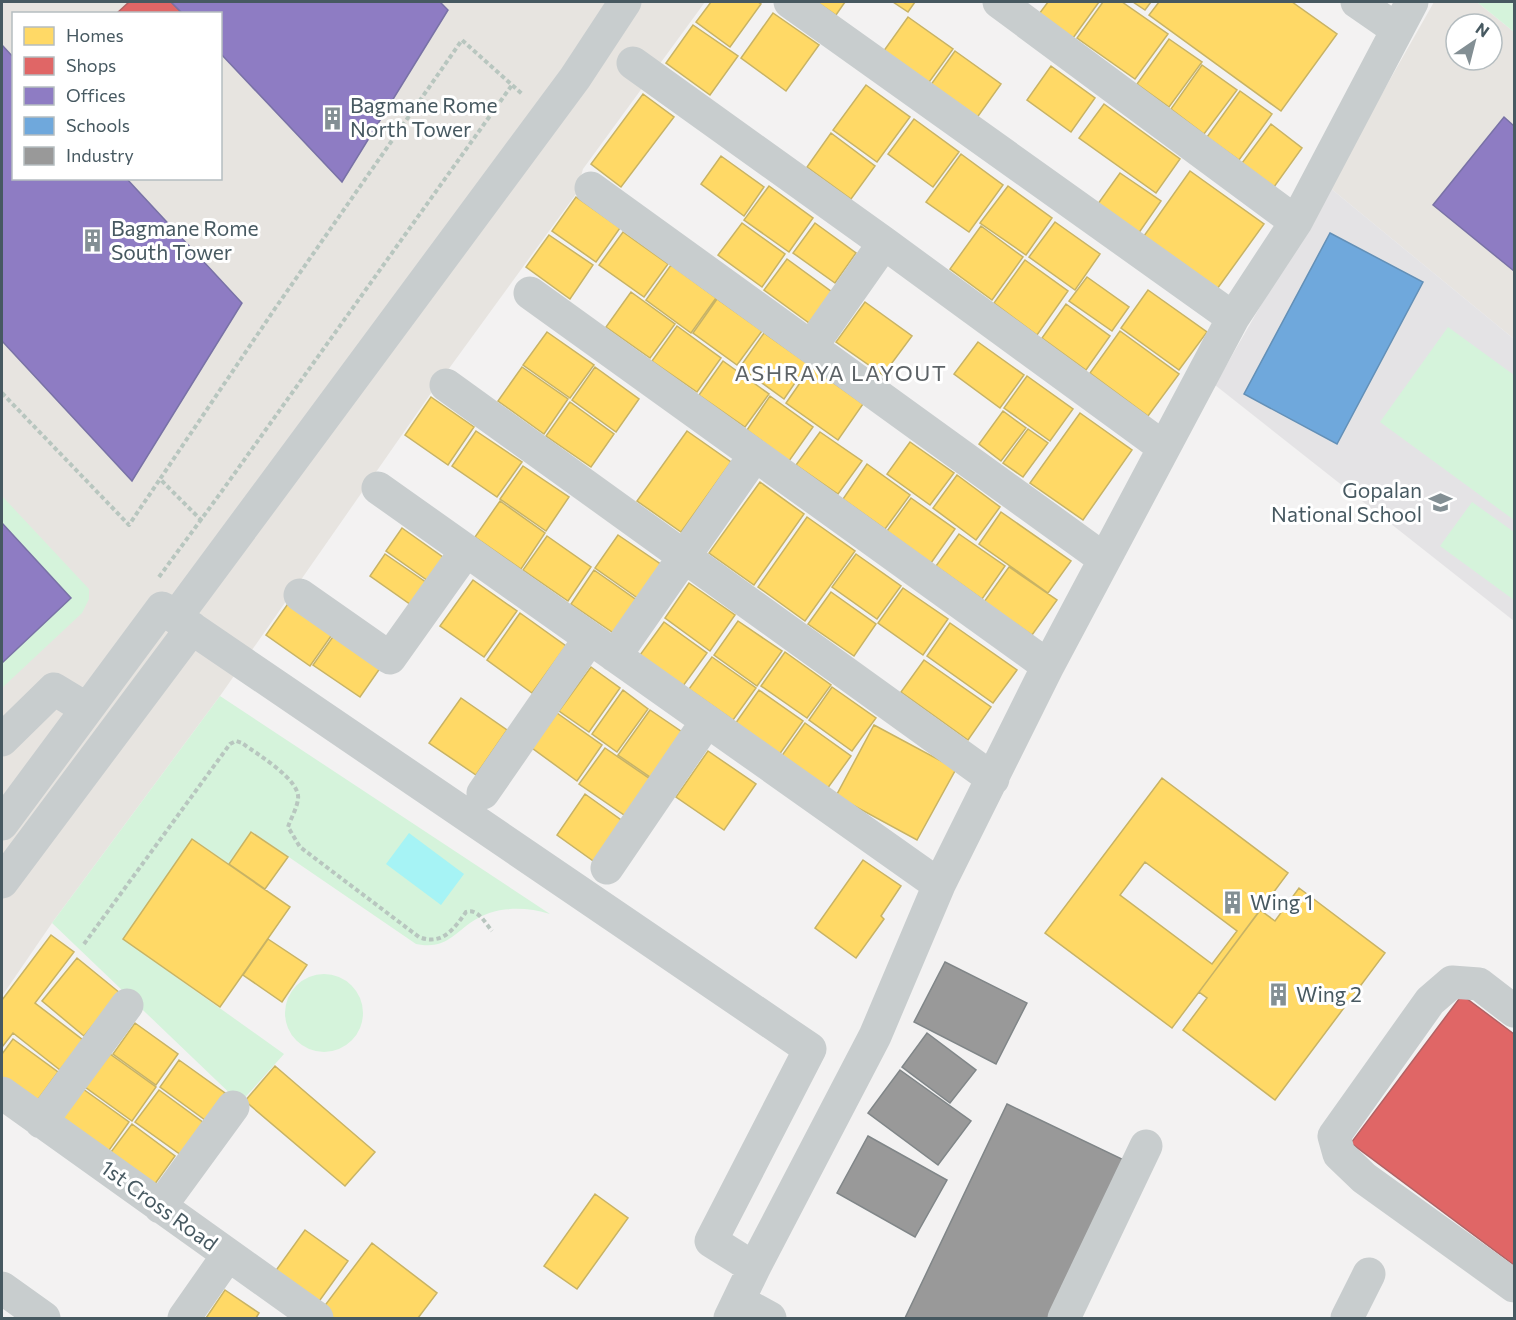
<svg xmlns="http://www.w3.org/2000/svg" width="1516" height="1320" font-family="Commissioner,sans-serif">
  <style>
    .commercial { fill: #e7e4e0; fill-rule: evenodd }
    .education { fill: #e4e3e5 }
    .green { fill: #d5f3db }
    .water { fill: #a6f3f5 }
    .homes { fill: #ffd966; stroke: #c8b364; stroke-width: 1.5; fill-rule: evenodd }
    .shops { fill: #e06666; stroke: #b26264; stroke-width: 1.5 }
    .offices { fill: #8e7cc3; stroke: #7972a6; stroke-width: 1.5 }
    .schools { fill: #6fa8dc; stroke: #6390b7; stroke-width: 1.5 }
    .industry { fill: #999; stroke: #808688; stroke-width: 1.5 }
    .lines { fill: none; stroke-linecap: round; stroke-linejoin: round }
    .path { stroke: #b8c6bf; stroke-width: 4; stroke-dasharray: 4.5 3; stroke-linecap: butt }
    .minor { stroke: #c8cdce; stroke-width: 33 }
    .labels { text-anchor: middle; stroke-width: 6; stroke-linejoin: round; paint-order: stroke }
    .poi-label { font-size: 21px; fill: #475961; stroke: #fff; text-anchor: start }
    .street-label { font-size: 21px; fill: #475961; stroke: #fff }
    .neighbourhood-label { font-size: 22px; letter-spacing: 1.5px; fill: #5d6367; stroke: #fff }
  </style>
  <rect width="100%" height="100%" fill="#f3f2f2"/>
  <!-- commercial -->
  <path class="commercial" d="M2,2H705L583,169L576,194L429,396L220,696L52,923L2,996ZM14,14H220V178H14Z
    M1434,2H1477L1514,32V339L1329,187ZM1456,24H1492V60H1456Z"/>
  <!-- education -->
  <path class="education" d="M1329,187L1514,339V621L1215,385Z"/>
  <!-- green -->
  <path class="green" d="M1477,2H1514V32Z
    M1448,327L1514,375V520L1380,422Z
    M2,496L89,589V599L82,613L2,688V663L71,598L2,523Z
    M1472,502L1514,532V600L1440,546Z
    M220,696L550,914C523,906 494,906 470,923C450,938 443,949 416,944L252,832L229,864L192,839L123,939L284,1054L240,1103L52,923Z
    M285 1013a39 39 0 1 1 78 0a39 39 0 1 1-78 0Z"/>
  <!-- water -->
  <path class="water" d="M409,833L464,874L441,905L386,864Z"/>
  <!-- homes -->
  <path class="homes" d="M711,2H758L761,4L730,47L696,22Z
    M817,2H845L836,15Z
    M893,2H915L908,12Z
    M1048,2H1099L1073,38L1039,14Z
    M1103,2H1122L1168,34L1135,79L1077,38Z
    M1133,2H1151L1145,10Z
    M1159,2H1292L1337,34L1281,111L1149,15Z
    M773,13L819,45L786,91L741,58Z
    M908,17L953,49L927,85L883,52Z
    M693,25L738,56L710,95L666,63Z
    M1169,39L1202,62L1169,107L1137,84Z
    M955,51L1001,84L976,119L930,86Z
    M1202,65L1237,90L1204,134L1171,109Z
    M1051,66L1095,98L1071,132L1027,100Z
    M866,85L910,117L877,162L833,130Z
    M1240,91L1272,114L1239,160L1207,137Z
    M643,94L674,117L621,187L591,164Z
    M1104,104L1180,159L1156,193L1079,138Z
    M914,119L959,152L933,187L888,154Z
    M1271,124L1302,148L1274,187L1242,163Z
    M831,133L875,166L851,199L807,167Z
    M961,154L1003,185L969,232L926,202Z
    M721,156L764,187L744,216L701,184Z
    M1190,171L1264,224L1212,296L1139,243Z
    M1120,173L1161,201L1136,237L1095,208Z
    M769,186L813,218L789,252L744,220Z
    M1008,186L1052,218L1026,255L980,223Z
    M576,197L620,228L596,262L552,231Z
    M1055,222L1100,254L1075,290L1029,257Z
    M742,223L785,254L762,287L718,255Z
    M815,223L856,253L835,283L793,253Z
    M981,226L1023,257L992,300L950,269Z
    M623,232L668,264L644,297L599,265Z
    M549,235L593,265L570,299L526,267Z
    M787,259L832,292L809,323L764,290Z
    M1025,260L1068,291L1037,335L994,303Z
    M671,265L716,298L691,333L646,300Z
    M1087,277L1129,307L1112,331L1069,301Z
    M1148,290L1207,332L1179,370L1121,328Z
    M631,292L675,324L650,358L606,327Z
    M717,299L762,331L737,365L693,333Z
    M865,302L912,336L883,375L836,342Z
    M1066,304L1110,336L1086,370L1042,338Z
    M677,326L721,358L697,392L652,361Z
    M1120,331L1179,374L1148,416L1090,373Z
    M547,332L594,365L570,398L523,365Z
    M764,333L808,364L784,399L740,367Z
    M978,342L1024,375L1000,408L954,374Z
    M723,361L769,394L745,427L699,395Z
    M522,367L568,399L544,434L498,401Z
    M595,367L639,399L616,432L572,400Z
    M811,367L863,404L838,440L786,403Z
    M1027,376L1073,409L1050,441L1004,408Z
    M770,396L813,427L789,461L747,430Z
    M431,397L474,427L448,465L405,435Z
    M570,402L614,434L591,467L546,436Z
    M1003,411L1026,428L1001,461L979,444Z
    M1080,413L1132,450L1083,520L1030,483Z
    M1028,429L1048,443L1023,477L1003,463Z
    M476,431L522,462L497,497L452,466Z
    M687,431L731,462L681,532L637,501Z
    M820,432L862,461L838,494L796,465Z
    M910,442L954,473L930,505L887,474Z
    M867,464L910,495L885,529L843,499Z
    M523,466L569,497L546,531L500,499Z
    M957,475L1000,507L976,540L933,508Z
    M760,482L804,514L754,585L709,553Z
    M911,498L955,529L931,563L887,531Z
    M500,501L545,533L521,569L475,537Z
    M1001,512L1071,561L1048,593L979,544Z
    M807,517L855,551L805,621L758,587Z
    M402,528L447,560L431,583L386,551Z
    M959,534L1005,566L982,599L936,566Z
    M618,535L662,565L639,599L595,568Z
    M547,536L591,567L568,601L523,570Z
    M385,554L430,585L414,607L370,576Z
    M856,554L901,586L877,619L832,587Z
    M1009,567L1057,600L1032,635L984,602Z
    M594,570L638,601L615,634L571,604Z
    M473,580L517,611L484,657L440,626Z
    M689,583L735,615L710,651L665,618Z
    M903,588L948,619L923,655L878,623Z
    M831,592L876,624L854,656L808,624Z
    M292,598L336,629L310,666L266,635Z
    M520,613L566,646L532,693L487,660Z
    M738,621L782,651L757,686L714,655Z
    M664,622L707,653L683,686L640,655Z
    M950,623L1017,670L993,703L927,656Z
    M337,631L383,664L360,697L313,665Z
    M785,652L831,685L807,718L761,686Z
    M712,657L756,688L733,720L689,689Z
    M924,660L991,707L968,740L901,692Z
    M591,667L620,688L589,732L559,711Z
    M832,687L876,718L852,751L809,720Z
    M623,690L648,709L617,752L592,734Z
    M759,690L803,721L779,755L735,724Z
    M461,698L507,730L476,775L429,743Z
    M650,710L685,734L653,779L618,755Z
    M557,713L602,745L577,781L532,748Z
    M805,723L851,756L827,789L781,757Z
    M874,725L956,769L917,840L836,796Z
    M605,748L653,781L627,817L579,784Z
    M708,751L756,784L724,830L676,797Z
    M1162,778L1288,873L1172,1028L1045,933ZM1145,862L1237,931L1212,964L1120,895Z
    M585,794L624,822L596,863L557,835Z
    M251,832L288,857L265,889L229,864Z
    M192,839L290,907L220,1007L123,939Z
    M863,860L901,886L881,916L884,919L856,958L815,928Z
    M1299,888L1385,953L1275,1100L1183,1030L1207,998L1199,992L1260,910L1275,921Z
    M51,935L74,952L35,1003L83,1040L60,1070L13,1033L2,1047V1000Z
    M268,939L307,965L282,1002L243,975Z
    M77,958L120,993L84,1036L42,1001Z
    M135,1023L178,1054L156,1085L113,1054Z
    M13,1039L58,1072L34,1105L2,1081V1054Z
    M110,1054L156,1087L132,1121L85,1087Z
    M179,1060L225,1093L205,1120L160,1087Z
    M275,1066L375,1152L345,1186L245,1101Z
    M83,1089L129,1122L105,1156L59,1122Z
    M159,1090L204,1123L181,1155L135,1122Z
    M132,1124L175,1156L152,1188L108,1156Z
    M595,1194L628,1218L577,1289L544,1266Z
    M305,1230L348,1261L315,1307L272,1276Z
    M372,1243L437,1293L418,1318H329L320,1312Z
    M225,1290L259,1313L256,1318H206Z"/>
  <!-- shops -->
  <path class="shops" d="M129,2H171L183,14H116Z
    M1462,995L1514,1034V1265L1351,1143Z"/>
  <!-- offices -->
  <path class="offices" d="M171,2H440L448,10L342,182L220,53V14H183Z
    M2,45L14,58V178H126L242,303L132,481L2,341Z
    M1504,117L1514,126V271L1433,205Z
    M2,523L71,598L2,663Z"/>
  <!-- schools -->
  <path class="schools" d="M1330,233L1423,282L1337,444L1244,394Z"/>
  <!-- industry -->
  <path class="industry" d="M945,962L1027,1003L996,1064L914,1022Z
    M927,1033L976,1070L950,1103L902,1067Z
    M900,1070L971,1121L938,1165L868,1113Z
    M1007,1104L1124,1160L1056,1318H905Z
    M868,1136L947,1180L915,1237L837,1193Z"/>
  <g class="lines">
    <!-- path -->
    <path class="path" d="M2,393L129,525L160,479
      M202,521L160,479L274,310L462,40L522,94
      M159,577L222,491L512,85
      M84,944L230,744L236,741L242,743C257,754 301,780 298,799C297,808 291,818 288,827L300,847L419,937C442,946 454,929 466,912C478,908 485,923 492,931"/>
    <!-- minor -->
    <path class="minor" d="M790,2L1233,318
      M999,2L1296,222
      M1357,2L1396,29
      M633,63L884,243L1163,447
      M591,188L1104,559
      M530,293L1048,666
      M811,347L884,243
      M446,385L993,779
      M378,488L939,885
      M300,595L390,658L466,551
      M176,617L575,78L625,2
      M615,656L755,455
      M2,740L54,689L87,709
      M483,793L590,638
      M2,824L162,608L810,1049L711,1241L754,1268
      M607,868L707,721
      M2,882L192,628
      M1514,1011L1479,984L1452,982L1430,1001L1334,1136L1339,1154L1364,1178L1514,1286
      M2,1093L317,1318
      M41,1122L127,1005
      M160,1207L233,1107
      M2,1288L44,1318
      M739,1301L770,1318
      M184,1318L228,1255
      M730,1318L754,1268L875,1036L939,885L1048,666L1233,318L1296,222L1412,2
      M1064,1318L1146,1146
      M1347,1318L1369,1274"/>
  </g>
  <!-- icons -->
  <defs>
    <symbol id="building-bare" viewBox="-9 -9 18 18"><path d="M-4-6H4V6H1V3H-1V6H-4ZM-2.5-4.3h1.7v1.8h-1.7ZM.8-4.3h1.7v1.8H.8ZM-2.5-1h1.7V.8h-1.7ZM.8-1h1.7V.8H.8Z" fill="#838f94" stroke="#fff" stroke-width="2.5" paint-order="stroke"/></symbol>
    <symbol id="school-bare" viewBox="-9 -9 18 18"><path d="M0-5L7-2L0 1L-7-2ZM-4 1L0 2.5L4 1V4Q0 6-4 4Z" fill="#838f94" stroke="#fff" stroke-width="2.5" paint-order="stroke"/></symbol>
  </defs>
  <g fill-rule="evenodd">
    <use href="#building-bare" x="316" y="102" width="33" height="33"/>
    <use href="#building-bare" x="76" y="224" width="33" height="33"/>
    <use href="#school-bare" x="1424" y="486" width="33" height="33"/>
    <use href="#building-bare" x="1216" y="886" width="33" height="33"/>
    <use href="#building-bare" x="1262" y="978" width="33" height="33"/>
  </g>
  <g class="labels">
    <!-- poi labels -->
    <g class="poi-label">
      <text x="350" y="113">Bagmane Rome<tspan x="350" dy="24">North Tower</tspan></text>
      <text x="111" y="236">Bagmane Rome<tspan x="111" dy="24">South Tower</tspan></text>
      <text x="1422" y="498" text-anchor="end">Gopalan<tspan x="1422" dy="24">National School</tspan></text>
      <text x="1250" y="910">Wing 1</text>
      <text x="1296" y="1002">Wing 2</text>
    </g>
    <!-- street labels -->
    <g class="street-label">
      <text transform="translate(159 1206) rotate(36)" y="7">1st Cross Road</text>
    </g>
    <!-- neighbourhood labels -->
    <g class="neighbourhood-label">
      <text x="841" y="381">ASHRAYA LAYOUT</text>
    </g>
  </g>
  <!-- border -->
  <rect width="1516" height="1320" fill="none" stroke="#475961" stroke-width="6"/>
  <!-- legend -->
  <rect x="12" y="12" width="210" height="168" fill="#ffffff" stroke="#b5bdc0" stroke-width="1.5"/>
  <rect x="24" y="27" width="30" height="18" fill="#ffd966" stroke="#b5bdc0" stroke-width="1.5"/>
  <text x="66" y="42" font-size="18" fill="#475961">Homes</text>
  <rect x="24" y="57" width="30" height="18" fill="#e06666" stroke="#b5bdc0" stroke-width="1.5"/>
  <text x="66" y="72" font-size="18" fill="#475961">Shops</text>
  <rect x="24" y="87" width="30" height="18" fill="#8e7cc3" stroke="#b5bdc0" stroke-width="1.5"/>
  <text x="66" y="102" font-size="18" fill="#475961">Offices</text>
  <rect x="24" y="117" width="30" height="18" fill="#6fa8dc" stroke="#b5bdc0" stroke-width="1.5"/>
  <text x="66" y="132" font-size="18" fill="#475961">Schools</text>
  <rect x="24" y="147" width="30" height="18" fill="#999999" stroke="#b5bdc0" stroke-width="1.5"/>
  <text x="66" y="162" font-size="18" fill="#475961">Industry</text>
  <!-- north arrow -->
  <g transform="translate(1474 42) rotate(35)"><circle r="28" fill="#ffffff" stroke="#b5bdc0" stroke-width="1.5"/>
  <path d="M0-4.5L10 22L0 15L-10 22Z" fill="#838f94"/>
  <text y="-9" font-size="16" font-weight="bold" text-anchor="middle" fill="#475961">N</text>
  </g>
</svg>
